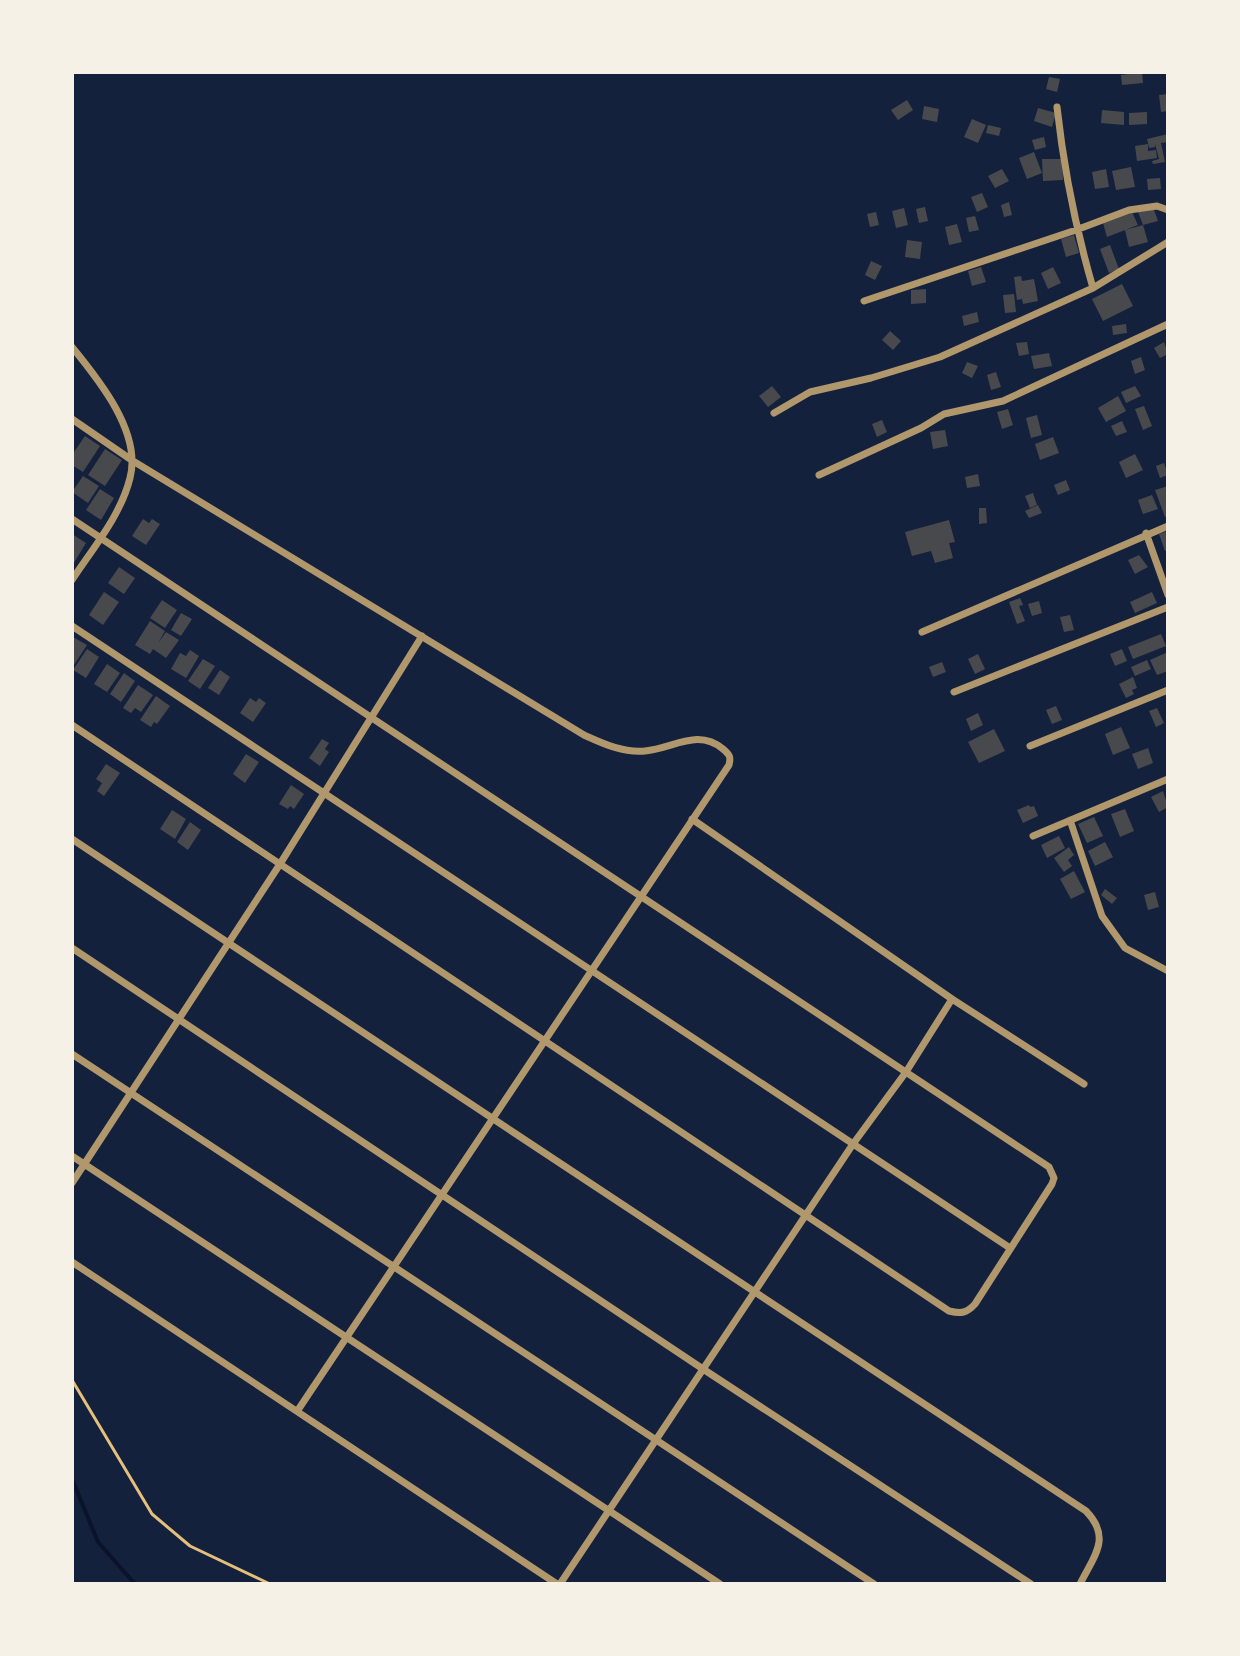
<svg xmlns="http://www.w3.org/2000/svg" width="1240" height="1656" font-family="'Crimson Pro',serif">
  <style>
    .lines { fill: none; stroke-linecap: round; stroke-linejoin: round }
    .stream { stroke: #0b132b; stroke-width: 4 }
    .building { fill: #48494c }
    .path { stroke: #e5c07b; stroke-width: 3 }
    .minor { stroke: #b1986c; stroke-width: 7 }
  </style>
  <rect width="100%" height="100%" fill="#14213d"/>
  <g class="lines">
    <!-- stream -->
    <path class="stream" d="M72,1479L98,1542L135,1584"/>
  </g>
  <!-- building -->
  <path class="building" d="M1142,72L1143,83L1122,85L1121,75Z
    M1049,77L1060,79L1057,92L1046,89Z
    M1168,94V111L1161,112L1159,95Z
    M907,100L913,110L898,120L891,110Z
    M924,106L939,109L937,122L922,119Z
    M1038,108L1056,113L1052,127L1034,121Z
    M1102,110L1124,112V125L1101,123Z
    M1147,112V124L1129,125V113Z
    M972,119L986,125L978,143L964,137Z
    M988,125L1001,128L999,136L986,133Z
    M1168,134V142L1161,143L1165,162L1153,164L1152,161L1159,159L1155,144V147L1149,148L1147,139Z
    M1044,137L1046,147L1035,150L1032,140Z
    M1148,144V151L1156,150L1157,158L1137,161L1135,146Z
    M1034,152L1042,173L1027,179L1019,158Z
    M1042,159H1062L1063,180L1043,181Z
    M1131,167L1135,187L1116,190L1112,171Z
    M1002,169L1009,181L995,188L988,176Z
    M1106,169L1109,187L1095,189L1092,172Z
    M1160,178L1161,189L1148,190L1147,179Z
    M982,193L988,207L977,212L971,197Z
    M1009,202L1012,215L1004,217L1001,205Z
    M925,207L928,221L919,223L916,209Z
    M1153,207L1158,221L1143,225L1138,212Z
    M904,208L908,225L896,228L892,211Z
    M876,212L879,225L870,227L867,214Z
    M1132,212L1138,225L1107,237L1103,223Z
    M975,216L979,230L969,232L966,218Z
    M957,224L962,242L949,245L945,227Z
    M1143,225L1148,242L1129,247L1125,230Z
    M1074,235L1079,253L1066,257L1061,239Z
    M907,240L922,242L920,259L905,257Z
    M1110,245L1119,269L1109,273L1100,249Z
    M871,261L882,266L875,280L865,275Z
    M981,267L986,282L972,286L968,271Z
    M1053,267L1061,283L1048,289L1041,273Z
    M1021,276L1022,281L1034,279L1038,301L1023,304L1022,299L1017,300L1014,277Z
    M1122,284L1133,306L1103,321L1092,299Z
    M926,289V303L911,304V290Z
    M1014,294L1016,312L1005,313L1003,295Z
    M977,312L979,322L964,326L962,316Z
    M1126,324L1127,333L1113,335L1112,326Z
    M890,331L901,341L893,350L882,340Z
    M1027,342L1029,354L1019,356L1016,343Z
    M1164,342L1168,354L1160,358L1154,348Z
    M1049,353L1052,366L1034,369L1031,356Z
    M1141,357L1145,370L1135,374L1131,361Z
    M967,362L978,366L972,378L962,373Z
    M996,372L1001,387L991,390L987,375Z
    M772,386L781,397L768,407L759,396Z
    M1135,386L1141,396L1126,403L1121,392Z
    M1118,396L1126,411L1106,422L1098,408Z
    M1144,406L1152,426L1143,430L1135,409Z
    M1008,409L1013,425L1002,429L997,412Z
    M1037,415L1042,435L1031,438L1026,418Z
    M882,420L887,432L877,437L872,424Z
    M1122,421L1127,432L1116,436L1111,426Z
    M945,430L948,446L933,449L930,432Z
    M85,436L100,446L83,472L72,465V455Z
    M1053,437L1059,453L1040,460L1035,444Z
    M105,449L122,460L105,486L88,475Z
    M1135,454L1143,470L1126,478L1119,462Z
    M1164,463L1168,475L1160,478L1156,466Z
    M978,474L980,486L967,488L965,477Z
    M83,476L99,486L88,503L72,492Z
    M1066,480L1070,490L1058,495L1054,485Z
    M1168,486V516L1165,517L1155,490Z
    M100,489L114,498L101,520L86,510Z
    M1033,493L1037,505L1030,508L1025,496Z
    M1152,495L1158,509L1143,514L1138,500Z
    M1038,505L1042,513L1029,518L1025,511Z
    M979,508H986L987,523L979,524Z
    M143,519L149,523L152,519L160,524L146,545L132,536Z
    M949,520L955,542L949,543L953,558L935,563L931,551L912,556L905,532Z
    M1168,531V550L1165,551L1159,534Z
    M72,534L86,543L72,566Z
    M1139,555L1148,567L1135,574L1128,560Z
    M119,567L135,578L124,594L108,583Z
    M104,592L119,602L103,625L89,615Z
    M1152,592L1157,603L1135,613L1130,602Z
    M1020,598L1023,605L1019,606L1025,621L1017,624L1009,602Z
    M162,600L177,610L165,628L150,618Z
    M1039,601L1042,613L1032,616L1028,604Z
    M181,613L192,619L181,636L171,630Z
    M1070,615L1074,630L1064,632L1060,617Z
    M150,621L165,631L158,643L166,632L179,640L166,658L153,649L150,654L135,645Z
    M1161,634L1166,646L1133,659L1128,647Z
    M73,637L87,645L72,668V639Z
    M87,649L99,657L86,678L73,670Z
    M1122,649L1127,661L1115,666L1110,654Z
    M190,650L199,656L186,678L171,669L180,653L186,656Z
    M1168,652V671L1157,675L1150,660Z
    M978,654L985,669L975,674L968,659Z
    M203,659L215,666L200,689L188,681Z
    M1147,660L1151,669L1135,676L1131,667Z
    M942,662L946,672L933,677L929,667Z
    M107,664L120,673L107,692L94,684Z
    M220,670L230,677L219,695L208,688Z
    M124,673L135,681L121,702L110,694Z
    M1133,677L1137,688L1132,690L1134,694L1126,698L1119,684Z
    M138,685L153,695L141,712L135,708L131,713L123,708Z
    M156,696L170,706L157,724L154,722L151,727L140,720Z
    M250,698L256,702L259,698L266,703L253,722L240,713Z
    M1056,706L1062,720L1052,724L1046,710Z
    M1157,708L1164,723L1156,727L1149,711Z
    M978,713L983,725L971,731L966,719Z
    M1121,727L1130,748L1113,755L1105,734Z
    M994,729L1005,751L979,763L968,742Z
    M322,739L329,743L325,749L329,752L320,766L309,758Z
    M1148,748L1153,763L1138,769L1132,754Z
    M246,754L259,762L245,783L233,774Z
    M106,764L120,773L104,796L97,791L102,783L96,779Z
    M291,785L304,794L294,809L290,806L288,809L279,804Z
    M1163,791L1168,807L1159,812L1151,797Z
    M1029,805L1030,807L1034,806L1038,816L1023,823L1017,810Z
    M1125,809L1134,831L1120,837L1111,814Z
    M172,810L186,819L175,839L160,829Z
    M1094,817L1103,836L1087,843L1078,824Z
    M190,822L201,830L188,850L177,842Z
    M1059,836L1065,848L1047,858L1041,845Z
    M1105,842L1113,857L1095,866L1088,851Z
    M1069,847L1074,855L1068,860L1072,866L1064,872L1054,858Z
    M1074,871L1085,892L1071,899L1060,879Z
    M1105,889L1117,898L1112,904L1101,895Z
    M1155,892L1159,907L1148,910L1144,895Z"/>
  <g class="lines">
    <!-- path -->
    <path class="path" d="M72,1380L152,1514L190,1546L270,1584"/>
    <!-- minor -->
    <path class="minor" d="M1057,107C1064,171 1075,226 1093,288
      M864,301L1076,230L1129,210L1157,206L1168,210
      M72,347C99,380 142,433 130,478C121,515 93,548 72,580
      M774,413L810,392L871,378L940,357L1093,288L1168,242
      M72,419L133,461L584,735C604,744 623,753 645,751C674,748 698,728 723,749C730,755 731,757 729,765L298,1410
      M819,475L921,428L944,414L1003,401L1168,324
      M72,519L1049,1167L1054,1178L1052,1184L975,1304C967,1313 961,1314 949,1311L72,725
      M1146,533L1168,595
      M72,626L1010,1248
      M922,632L1168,526
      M954,692L1168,607
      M1030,746L1168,690
      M692,819L952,999L1084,1084
      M1070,820L1102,916L1125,948L1168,971
      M1033,836L1168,779
      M72,839C409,1065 748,1286 1086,1511C1112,1538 1094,1556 1080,1584
      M72,948L703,1369L1031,1584
      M72,1054L874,1584
      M72,1156L720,1584
      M72,1183L280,864L422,636
      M72,1262L557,1584
      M560,1584L853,1144L906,1072L952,999"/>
  </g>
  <!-- border -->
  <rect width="1240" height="1656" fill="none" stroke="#f6f1e7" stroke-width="148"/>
</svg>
